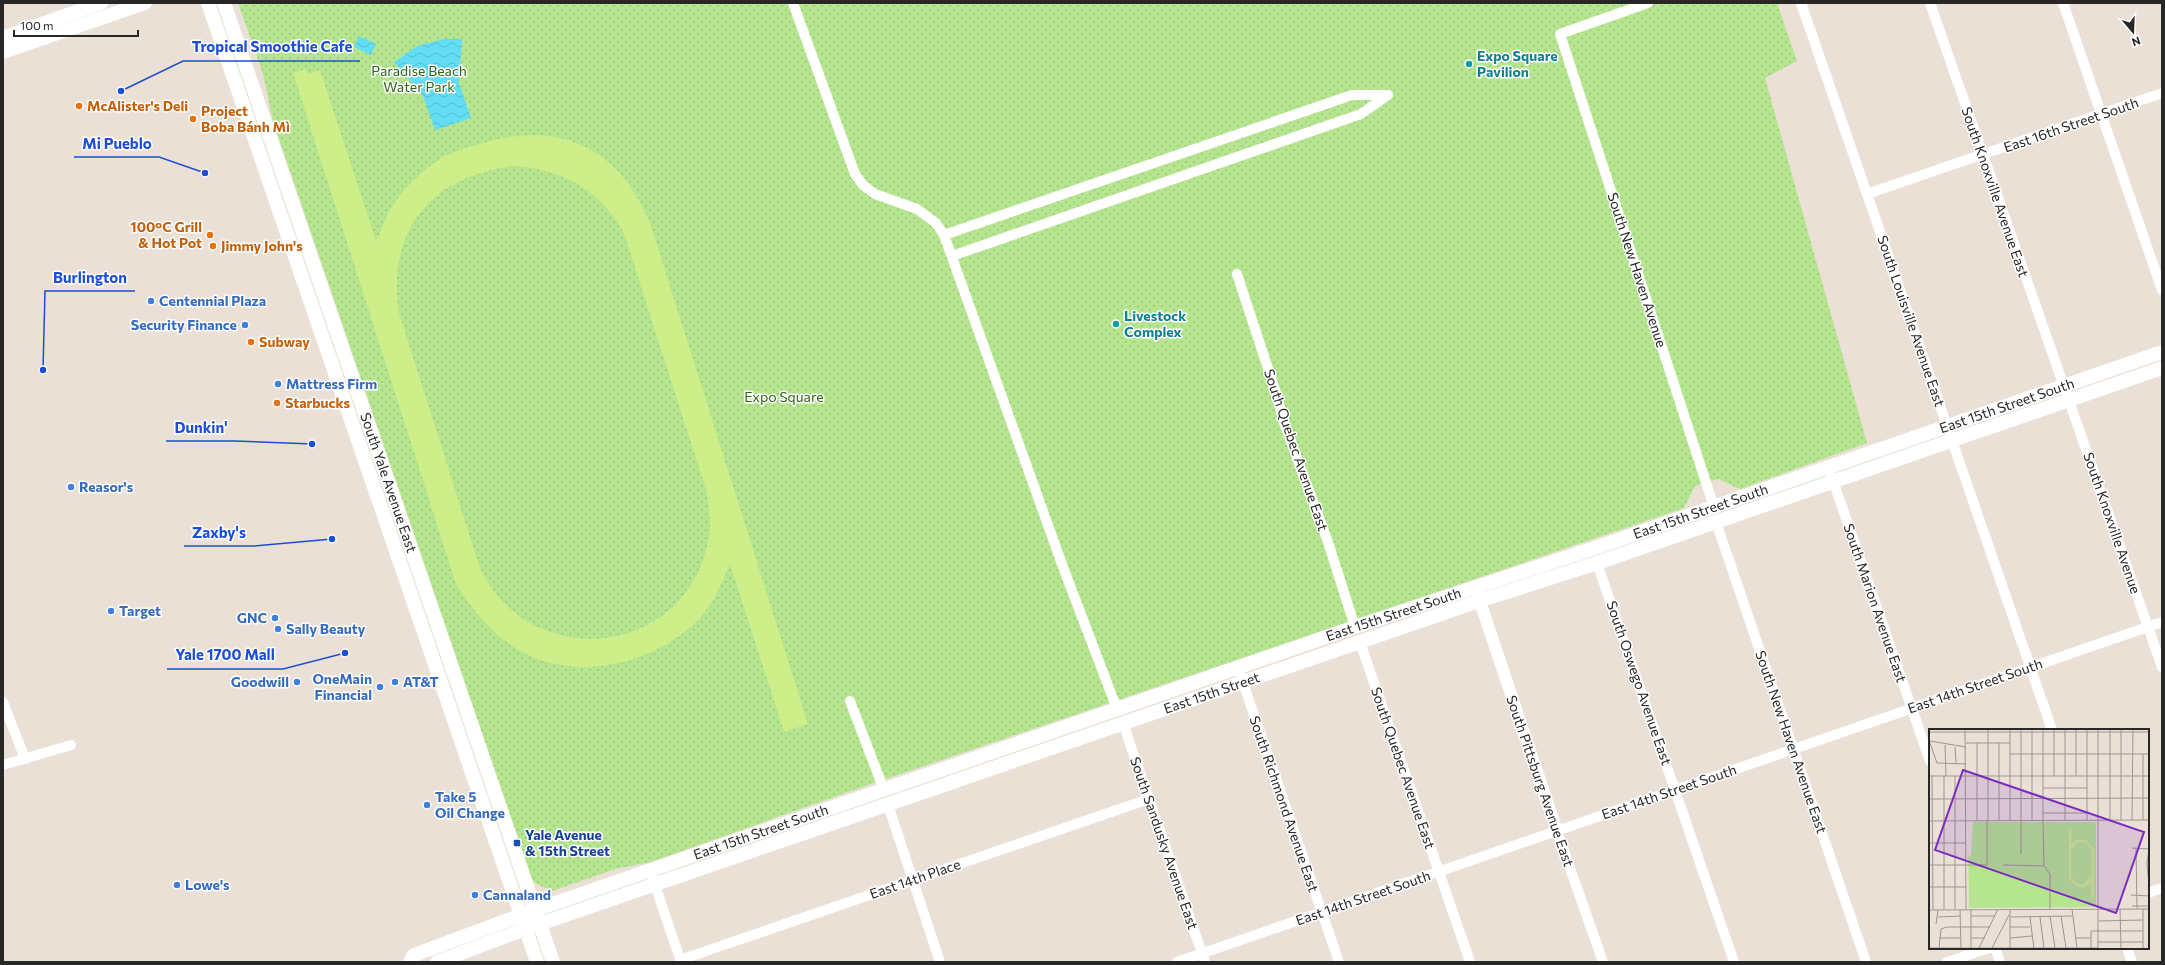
<svg xmlns="http://www.w3.org/2000/svg" width="2165" height="965" font-family="Commissioner,sans-serif">
  <style>
    .park { fill: url(#park-dots) }
    .pitch { fill: #ceee89; fill-rule: evenodd }
    .water { fill: url(#water-waves) }
    .lines { fill: none; stroke-linecap: round; stroke-linejoin: round }
    .minor { stroke: #fff; stroke-width: 10 }
    .tertiary { stroke: #fff; stroke-width: 12 }
    .secondary { stroke: #fff; stroke-width: 14 }
    .culture-dot { fill: #0f9aa8; stroke: #fff; stroke-width: 1.5 }
    .food-dot { fill: #e8710a; stroke: #fff; stroke-width: 1.5 }
    .shop-dot { fill: #3f7fe0; stroke: #fff; stroke-width: 1.5 }
    .transit-dot { fill: #1a4fb4; stroke: #fff; stroke-width: 1.5 }
    .labels { text-anchor: middle; stroke-width: 3; stroke-linejoin: round; paint-order: stroke }
    .culture-label { font-size: 14px; font-weight: bold; fill: #0d838f; stroke: #fff; text-anchor: start }
    .park-label { font-size: 14px; fill: #2e6515; stroke: #fff }
    .food-label { font-size: 14px; font-weight: bold; fill: #c56008; stroke: #fff; text-anchor: start }
    .street-label { font-size: 14px; fill: #272727; stroke: #fff }
    .shop-label { font-size: 14px; font-weight: bold; fill: #366cbe; stroke: #fff; text-anchor: start }
    .transit-label { font-size: 14px; font-weight: bold; fill: #164399; stroke: #fff; text-anchor: start }
    .inset-road { fill: none; stroke: #9d9690; stroke-width: 1 }
    .view { fill: #7b2cbf; fill-opacity: 0.15; stroke: #7b2cbf; stroke-width: 2 }
    .inset-edge { fill: none; stroke: #272727; stroke-width: 2 }
    .leader { fill: none; stroke: #1d4ed8; stroke-width: 1.5 }
    .callout-dot { fill: #1d4ed8; stroke: #fff; stroke-width: 1.5 }
    .callout-label { font-size: 15px; text-anchor: middle; font-weight: bold; fill: #1d4ed8; stroke: #fff; stroke-width: 3; stroke-linejoin: round; paint-order: stroke }
  </style>
  <defs>
    <pattern id="park-dots" width="8" height="8" patternUnits="userSpaceOnUse"><rect width="8" height="8" fill="#b6e58f"/><path d="M2 2h.1M6 6h.1" fill="none" stroke="#9cc47b" stroke-width="1.8" stroke-linecap="round"/></pattern>
    <pattern id="water-waves" width="16" height="10" patternUnits="userSpaceOnUse"><rect width="16" height="10" fill="#62ddf4"/><path d="M0 5q4-4 8 0t8 0" fill="none" stroke="#55bed1"/></pattern>
  </defs>
  <rect width="100%" height="100%" fill="#ebe0d6"/>
  <!-- park -->
  <path class="park" d="M238,3H1777L1797,61L1765,78L1867,443L1740,489L1718,479L1695,486L1684,508L868,785L651,862L615,869L552,891L533,882L273,121L263,74Z"/>
  <!-- pitch -->
  <path class="pitch" d="M305,69L308,74L320,70L376,241C382,231 384,219 391,208C399,193 421,173 435,162C449,152 466,148 483,143C562,120 621,149 651,226L808,724L784,732L730,564C721,583 715,603 699,619C658,661 586,681 531,656C498,642 475,614 456,584L293,73ZM515,166C557,169 594,186 618,223C623,230 625,239 628,246L707,493C709,509 712,525 708,541C693,621 611,660 538,627C512,615 490,592 479,565L399,313C386,229 433,175 515,166Z"/>
  <!-- water -->
  <path class="water" d="M359,36L376,44L371,55L354,47Z
    M444,39H462L459,83L471,118L435,130L423,96L394,62L417,46Z"/>
  <g class="lines">
    <!-- minor -->
    <path class="minor" d="M793,3L855,174L863,185L875,194L917,209L936,223L944,235L1063,567L1117,709
      M1648,3L1560,34L1714,507
      M1801,3L2052,730
      M1930,3L2162,667
      M2063,3L2162,290
      M1867,194L2162,93
      M944,235L1352,95H1388
      M952,256L1361,114L1388,95
      M1237,274L1278,399L1283,420L1328,542L1355,627
      M1831,475L1930,761
      M1716,522L1866,962
      M1597,563L1734,962
      M1360,642L1470,962
      M1238,668L1339,962
      M850,701L884,790
      M3,702L25,759
      M1123,723L1205,962
      M3,765L71,745
      M888,805L940,962
      M1557,831L1603,962
      M653,879L681,962
      M2148,893L2162,888
      M1995,948L2000,962
      M2127,948L2132,962
      M680,960L1149,799
      M1177,962L2162,622
      M1947,962L1989,948"/>
    <!-- tertiary -->
    <path class="tertiary" d="M1477,593L1557,831"/>
    <!-- secondary -->
    <g class="secondary">
      <path d="M208,3L537,962"/>
      <path id="s1" d="M224,3L553,962"/>
      <path d="M3,38L101,3"/>
      <path d="M3,52L145,3"/>
      <path id="s2" d="M410,962L414,955L535,910L1355,627L1592,549L2162,352"/>
      <path id="s3" d="M437,962L525,929L1479,601L1597,563L2162,368"/>
    </g>
  </g>
  <!-- markers -->
  <g class="culture-dot">
    <circle cx="1469" cy="64" r="4"/>
    <circle cx="1116" cy="324" r="4"/>
  </g>
  <g class="food-dot">
    <circle cx="79" cy="106" r="4"/>
    <circle cx="193" cy="119" r="4"/>
    <circle cx="210" cy="235" r="4"/>
    <circle cx="213" cy="246" r="4"/>
    <circle cx="251" cy="342" r="4"/>
    <circle cx="277" cy="403" r="4"/>
  </g>
  <g class="shop-dot">
    <circle cx="151" cy="301" r="4"/>
    <circle cx="245" cy="325" r="4"/>
    <circle cx="278" cy="384" r="4"/>
    <circle cx="71" cy="487" r="4"/>
    <circle cx="111" cy="611" r="4"/>
    <circle cx="275" cy="618" r="4"/>
    <circle cx="278" cy="629" r="4"/>
    <circle cx="297" cy="682" r="4"/>
    <circle cx="395" cy="682" r="4"/>
    <circle cx="380" cy="687" r="4"/>
    <circle cx="427" cy="805" r="4"/>
    <circle cx="177" cy="885" r="4"/>
    <circle cx="475" cy="895" r="4"/>
  </g>
  <rect class="transit-dot" x="513" y="839" width="8" height="8" rx="2"/>
  <g class="labels">
    <!-- culture labels -->
    <g class="culture-label">
      <text x="1477" y="61">Expo Square<tspan x="1477" dy="16">Pavilion</tspan></text>
      <text x="1124" y="321">Livestock<tspan x="1124" dy="16">Complex</tspan></text>
    </g>
    <!-- park labels -->
    <g class="park-label">
      <text x="419" y="76">Paradise Beach<tspan x="419" dy="16">Water Park</tspan></text>
      <text x="784" y="402">Expo Square</text>
    </g>
    <!-- food labels -->
    <g class="food-label">
      <text x="87" y="111">McAlister's Deli</text>
      <text x="201" y="116">Project<tspan x="201" dy="16">Boba Bánh Mì</tspan></text>
      <text x="202" y="232" text-anchor="end">100°C Grill<tspan x="202" dy="16">&amp; Hot Pot</tspan></text>
      <text x="221" y="251">Jimmy John's</text>
      <text x="259" y="347">Subway</text>
      <text x="285" y="408">Starbucks</text>
    </g>
    <!-- street labels -->
    <g class="street-label">
      <text transform="translate(2071 125) rotate(-19)" y="5">East 16th Street South</text>
      <text transform="translate(1995 192) rotate(71)" y="5">South Knoxville Avenue East</text>
      <text transform="translate(1637 270) rotate(72)" y="5">South New Haven Avenue</text>
      <text transform="translate(1911 321) rotate(71)" y="5">South Louisville Avenue East</text>
      <text dy="5" stroke="none"><textPath href="#s2" startOffset="1693">East 15th Street South</textPath></text>
      <text transform="translate(1296 450) rotate(71)" y="5">South Quebec Avenue East</text>
      <text dy="5" stroke="none"><textPath href="#s1" startOffset="507">South Yale Avenue East</textPath></text>
      <text dy="5" stroke="none"><textPath href="#s2" startOffset="1369">East 15th Street South</textPath></text>
      <text transform="translate(2112 523) rotate(71)" y="5">South Knoxville Avenue</text>
      <text transform="translate(1875 603) rotate(71)" y="5">South Marion Avenue East</text>
      <text dy="5" stroke="none"><textPath href="#s2" startOffset="1045">East 15th Street South</textPath></text>
      <text transform="translate(1639 683) rotate(71)" y="5">South Oswego Avenue East</text>
      <text transform="translate(1975 686) rotate(-19)" y="5">East 14th Street South</text>
      <text dy="5" stroke="none"><textPath href="#s3" startOffset="820">East 15th Street</textPath></text>
      <text transform="translate(1791 742) rotate(71)" y="5">South New Haven Avenue East</text>
      <text transform="translate(1403 768) rotate(71)" y="5">South Quebec Avenue East</text>
      <text transform="translate(1540 781) rotate(71)" y="5">South Pittsburg Avenue East</text>
      <text transform="translate(1669 792) rotate(-19)" y="5">East 14th Street South</text>
      <text transform="translate(1284 804) rotate(71)" y="5">South Richmond Avenue East</text>
      <text dy="5" stroke="none"><textPath href="#s2" startOffset="376">East 15th Street South</textPath></text>
      <text transform="translate(1164 843) rotate(71)" y="5">South Sandusky Avenue East</text>
      <text transform="translate(915 879) rotate(-19)" y="5">East 14th Place</text>
      <text transform="translate(1363 898) rotate(-19)" y="5">East 14th Street South</text>
    </g>
    <!-- shop labels -->
    <g class="shop-label">
      <text x="159" y="306">Centennial Plaza</text>
      <text x="237" y="330" text-anchor="end">Security Finance</text>
      <text x="286" y="389">Mattress Firm</text>
      <text x="79" y="492">Reasor's</text>
      <text x="119" y="616">Target</text>
      <text x="267" y="623" text-anchor="end">GNC</text>
      <text x="286" y="634">Sally Beauty</text>
      <text x="372" y="684" text-anchor="end">OneMain<tspan x="372" dy="16">Financial</tspan></text>
      <text x="289" y="687" text-anchor="end">Goodwill</text>
      <text x="403" y="687">AT&amp;T</text>
      <text x="435" y="802">Take 5<tspan x="435" dy="16">Oil Change</tspan></text>
      <text x="185" y="890">Lowe's</text>
      <text x="483" y="900">Cannaland</text>
    </g>
    <!-- transit labels -->
    <g class="transit-label">
      <text x="525" y="840">Yale Avenue<tspan x="525" dy="16">&amp; 15th Street</tspan></text>
    </g>
  </g>
  <!-- overview -->
  <g transform="translate(1929 729)">
    <rect width="220" height="220" fill="#ebe0d6"/>
    <path d="M44,93H167V178L40,179L39,127L42,126Z" fill="#b6e58f"/>
    <path d="M140,100H143L142,115L148,111H157L165,120V169H162V153L155,158H149L140,150ZM149,113L158,114L163,122L162,148L153,156L147,154L142,147V120Z" fill="#ceee89" fill-rule="evenodd"/>
    <path class="inset-road" d="M36,0L37,180M59,0V91M92,0V91M114,0V91M0,3H220M0,11L8,34L37,35M1,12L37,18M37,14H81M48,14V92M70,14V91M16,16L17,47M26,18L27,34M81,25H220M0,47H220M3,47L4,180M15,47V180M26,47V180M125,47V0M147,47V0M114,59H158M0,70L220,69M114,84H158M136,91V0M181,91V0M192,91V0M203,91L204,0M214,91V25M0,92L220,91M81,92V0M103,92V0M114,92L115,137L121,145V180M158,92V0M0,114H37M203,119L220,120M207,120L208,180M220,120L218,134L220,157M92,125V92M0,136H58V92M74,136L115,137M0,158H37M202,166L220,167M203,177H220M31,180L32,220M42,180V220M81,180V220M143,180L148,219M191,180L192,220M214,180V220M0,181L220,180M42,187H66M121,187L126,219M132,187L137,219M9,188L32,187M81,188L143,187M101,188L105,220M111,188L115,219M170,192L214,191M7,195L9,181M81,198H101M12,200L18,198H61M169,200V220M169,202V1M10,209H32M42,209H56M81,209L103,207M146,209H162M169,213H214M0,219H81M50,219L69,180M63,219L80,186M81,219H169M162,219V202H214M10,220L12,200"/>
    <path class="view" d="M34,41L215,103L187,184L6,121Z"/>
    <rect width="220" height="220" class="inset-edge"/>
  </g>
  <!-- callouts -->
  <path class="leader" d="M121 91L183 61H360M205 173L159 157H74M43 370L45 291H135M312 444L235 441H166M332 539L254 546H184M345 653L283 669H167"/>
  <g class="callout-dot">
    <circle cx="121" cy="91" r="4"/>
    <circle cx="205" cy="173" r="4"/>
    <circle cx="43" cy="370" r="4"/>
    <circle cx="312" cy="444" r="4"/>
    <circle cx="332" cy="539" r="4"/>
    <circle cx="345" cy="653" r="4"/>
  </g>
  <g class="callout-label">
    <text x="272" y="52">Tropical Smoothie Cafe</text>
    <text x="117" y="149">Mi Pueblo</text>
    <text x="90" y="283">Burlington</text>
    <text x="201" y="433">Dunkin'</text>
    <text x="219" y="538">Zaxby's</text>
    <text x="225" y="660">Yale 1700 Mall</text>
  </g>
  <!-- border -->
  <rect width="2165" height="965" fill="none" stroke="#272727" stroke-width="8"/>
  <!-- north arrow -->
  <g transform="translate(2133 32) rotate(161)" stroke="#ffffff" stroke-width="3" paint-order="stroke">
  <path d="M0-3L7 15L0 10L-7 15Z" fill="#272727"/>
  <text y="-6" font-size="11" font-weight="bold" text-anchor="middle" fill="#272727">N</text>
  </g>
  <!-- scale -->
  <path d="M14 30v6h124v-6" fill="none" stroke="#272727" stroke-width="2"/>
  <text x="20" y="30" font-size="12" fill="#272727" stroke="#ffffff" stroke-width="3" paint-order="stroke">100 m</text>
</svg>
